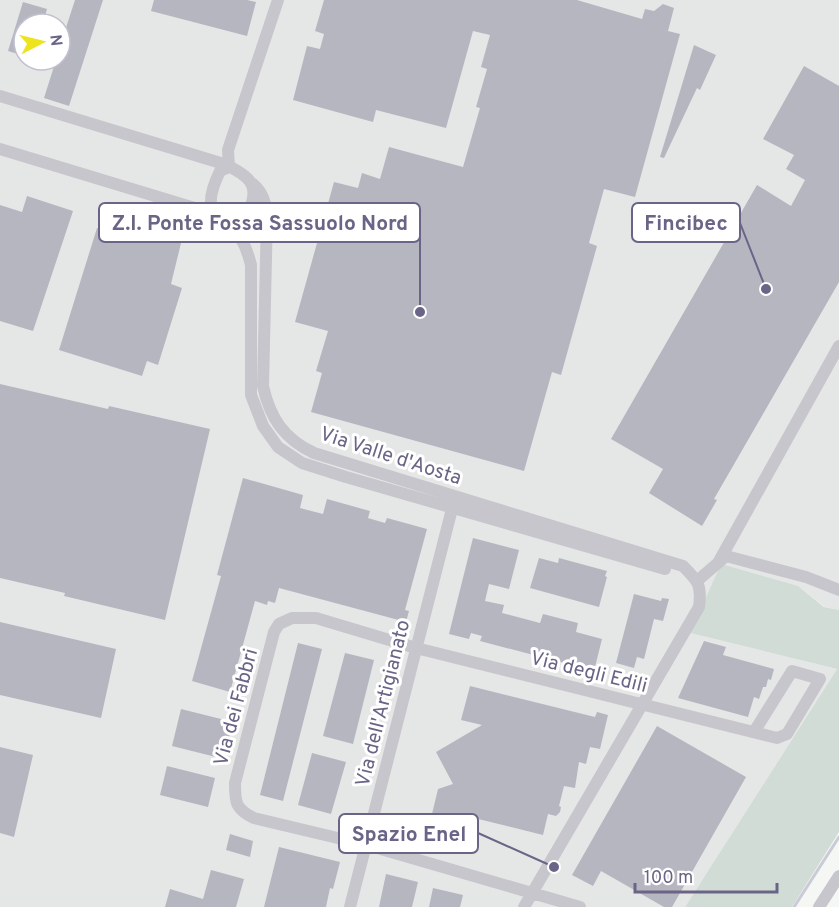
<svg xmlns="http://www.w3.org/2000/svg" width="839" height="907" font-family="Overpass,sans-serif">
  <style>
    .built { fill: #e5e7e6; fill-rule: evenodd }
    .green { fill: #d2dcd6 }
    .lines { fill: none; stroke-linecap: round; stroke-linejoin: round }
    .stream { stroke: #cbcbd7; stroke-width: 3 }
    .building { fill: #b6b6c1 }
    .minor { stroke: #c8c6cd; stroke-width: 12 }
    .labels { text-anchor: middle; stroke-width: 6; stroke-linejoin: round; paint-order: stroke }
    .street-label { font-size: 20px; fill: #6a6486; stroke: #fff }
    .leader { fill: none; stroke: #6a6486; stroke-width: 2 }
    .callout-dot { fill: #6a6486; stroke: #fff; stroke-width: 2 }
    .callout { fill: #fff; stroke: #6a6486; stroke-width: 2 }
    .callout-label { font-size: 21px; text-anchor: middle; font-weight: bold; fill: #6a6486 }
  </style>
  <rect width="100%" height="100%" fill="#f4f7f3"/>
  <!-- built -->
  <path class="built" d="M0,0H839V610L825,607L798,586L690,633L837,669L685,907H0ZM24,24H60V60H24Z"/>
  <!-- green -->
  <path class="green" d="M721,564L798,586L824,607L839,610V832L792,907H685L837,669L690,633Z"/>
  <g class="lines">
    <!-- stream -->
    <path class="stream" d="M794,907L839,837"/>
  </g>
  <!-- building -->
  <path class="building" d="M75,0H103L69,106L44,98L56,60H60V46Z
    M154,0H247L256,2L247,36L151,11Z
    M324,0H577L642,19L645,9L654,11L663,4L674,8L668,31L680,34L635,197L604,189L589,243L597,246L561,375L552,372L524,471L311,412L322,373L316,371L328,331L295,322L334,182L358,188L362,173L380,179L389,147L463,167L480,108L476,107L487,69L481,67L490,35L473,31L446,128L376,110L373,122L293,100L307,46L320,49L324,34L315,31Z
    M23,2L47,9L43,24H24V56L8,51Z
    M694,45L716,55L700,90L697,88L664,158L660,157Z
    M804,66L839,86V282L714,499L717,500L702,526L649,493L663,469L611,439L757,185L791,206L805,180L786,169L794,155L763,139Z
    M27,196L73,211L33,331L0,321V205L22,212Z
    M106,216L182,239L171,284L182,288L158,365L147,361L142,376L59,350L97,228L102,229Z
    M0,384L108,409L109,406L210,429L165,620L64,596L65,593L0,578Z
    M243,478L303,495L300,508L323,514L327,499L370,511L368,518L385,523L387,518L427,529L405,610L409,611L406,622L279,588L275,603L268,601L267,605L255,601L230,692L192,681L221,576L217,575Z
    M473,538L519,550L509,589L489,584L485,601L504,605L502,613L540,623L543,614L578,623L576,632L602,639L594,671L480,641L482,636L471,633L469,639L449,634Z
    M539,558L558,563L559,558L607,571L605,576L607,577L599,607L530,588Z
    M634,594L661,601L662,598L669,599L663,621L654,619L644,659L637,657L634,668L616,663Z
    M0,622L116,649L101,718L0,695Z
    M704,641L726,647L723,655L774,669L771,680L768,679L766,687H763L759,699L754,697L748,717L678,698Z
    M298,643L322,649L283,801L260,795Z
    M345,653L374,660L353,744L323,736Z
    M470,686L595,717L597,712L608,715L600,749L590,747L586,764L579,762L575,788L564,786L559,806L561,807L560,812L556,816L548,814L543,835L470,817L465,838L461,841L452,839V843L426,837L429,825L425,817L432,814L438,789L453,784L436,752L482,725L461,720Z
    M181,709L233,722L224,759L172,746Z
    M657,726L746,777L672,907H664L601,871L593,886L572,875Z
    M0,747L33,755L14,837L0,833Z
    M312,753L346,762L331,814L298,805Z
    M167,766L215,778L208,807L160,795Z
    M230,834L253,841L250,857L226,850Z
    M279,847L340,862L333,889L330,888L326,907H264Z
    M211,870L244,879L236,907H165L170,889L203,899Z
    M386,874L418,882L412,907H379Z
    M433,888L463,895L460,907H429Z"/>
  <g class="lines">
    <!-- minor -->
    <path class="minor" d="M0,96L224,164C248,175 262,185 248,212C205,228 205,202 220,171L229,167
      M0,149L221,216C239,233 245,241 251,265V395L263,426L278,447L302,463L346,477L665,569
      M229,167L228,150L278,0
      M253,184C263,193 265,201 267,215L263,386C270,418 284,439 314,453L683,566C698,581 702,585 699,607L524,907
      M718,563L839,346
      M697,581L726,556L806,577L839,590
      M350,907L452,509
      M580,907L367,845L254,818C235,809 235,802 235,783L274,632L279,624L292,618H316L416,648L777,738L787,734L820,679L792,671L754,732
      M819,907L839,876"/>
  </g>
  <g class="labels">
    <!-- street labels -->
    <g class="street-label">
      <text transform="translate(391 455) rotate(18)" y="7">Via Valle d'Aosta</text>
      <text transform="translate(589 671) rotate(14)" y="7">Via degli Edili</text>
      <text transform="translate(382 703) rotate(-76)" y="7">Via dell'Artigianato</text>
      <text transform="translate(235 707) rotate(-75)" y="7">Via dei Fabbri</text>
    </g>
  </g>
  <!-- callouts -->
  <path class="leader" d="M766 289L740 223M420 312L420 223M554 867L478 833"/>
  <g class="callout-dot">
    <circle cx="766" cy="289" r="6"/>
    <circle cx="420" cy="312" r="6"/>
    <circle cx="554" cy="867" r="6"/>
  </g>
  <g class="callout">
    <rect x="632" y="203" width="108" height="39" rx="6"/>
    <rect x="99" y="203" width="321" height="39" rx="6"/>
    <rect x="339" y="814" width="139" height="39" rx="6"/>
  </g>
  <g class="callout-label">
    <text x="686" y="230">Fincibec</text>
    <text x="260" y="230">Z.I. Ponte Fossa Sassuolo Nord</text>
    <text x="409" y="841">Spazio Enel</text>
  </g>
  <!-- north arrow -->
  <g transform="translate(42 42) rotate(83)"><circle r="28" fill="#ffffff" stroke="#c3c1cf" stroke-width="1.5"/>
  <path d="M0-4.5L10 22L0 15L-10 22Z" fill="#ede41d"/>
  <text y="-9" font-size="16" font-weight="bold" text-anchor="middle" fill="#6a6486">N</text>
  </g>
  <!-- scale -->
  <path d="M635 883v9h142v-9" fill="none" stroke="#6a6486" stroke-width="3"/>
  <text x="644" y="883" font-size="18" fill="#6a6486" stroke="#ffffff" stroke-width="4.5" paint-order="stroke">100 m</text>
</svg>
